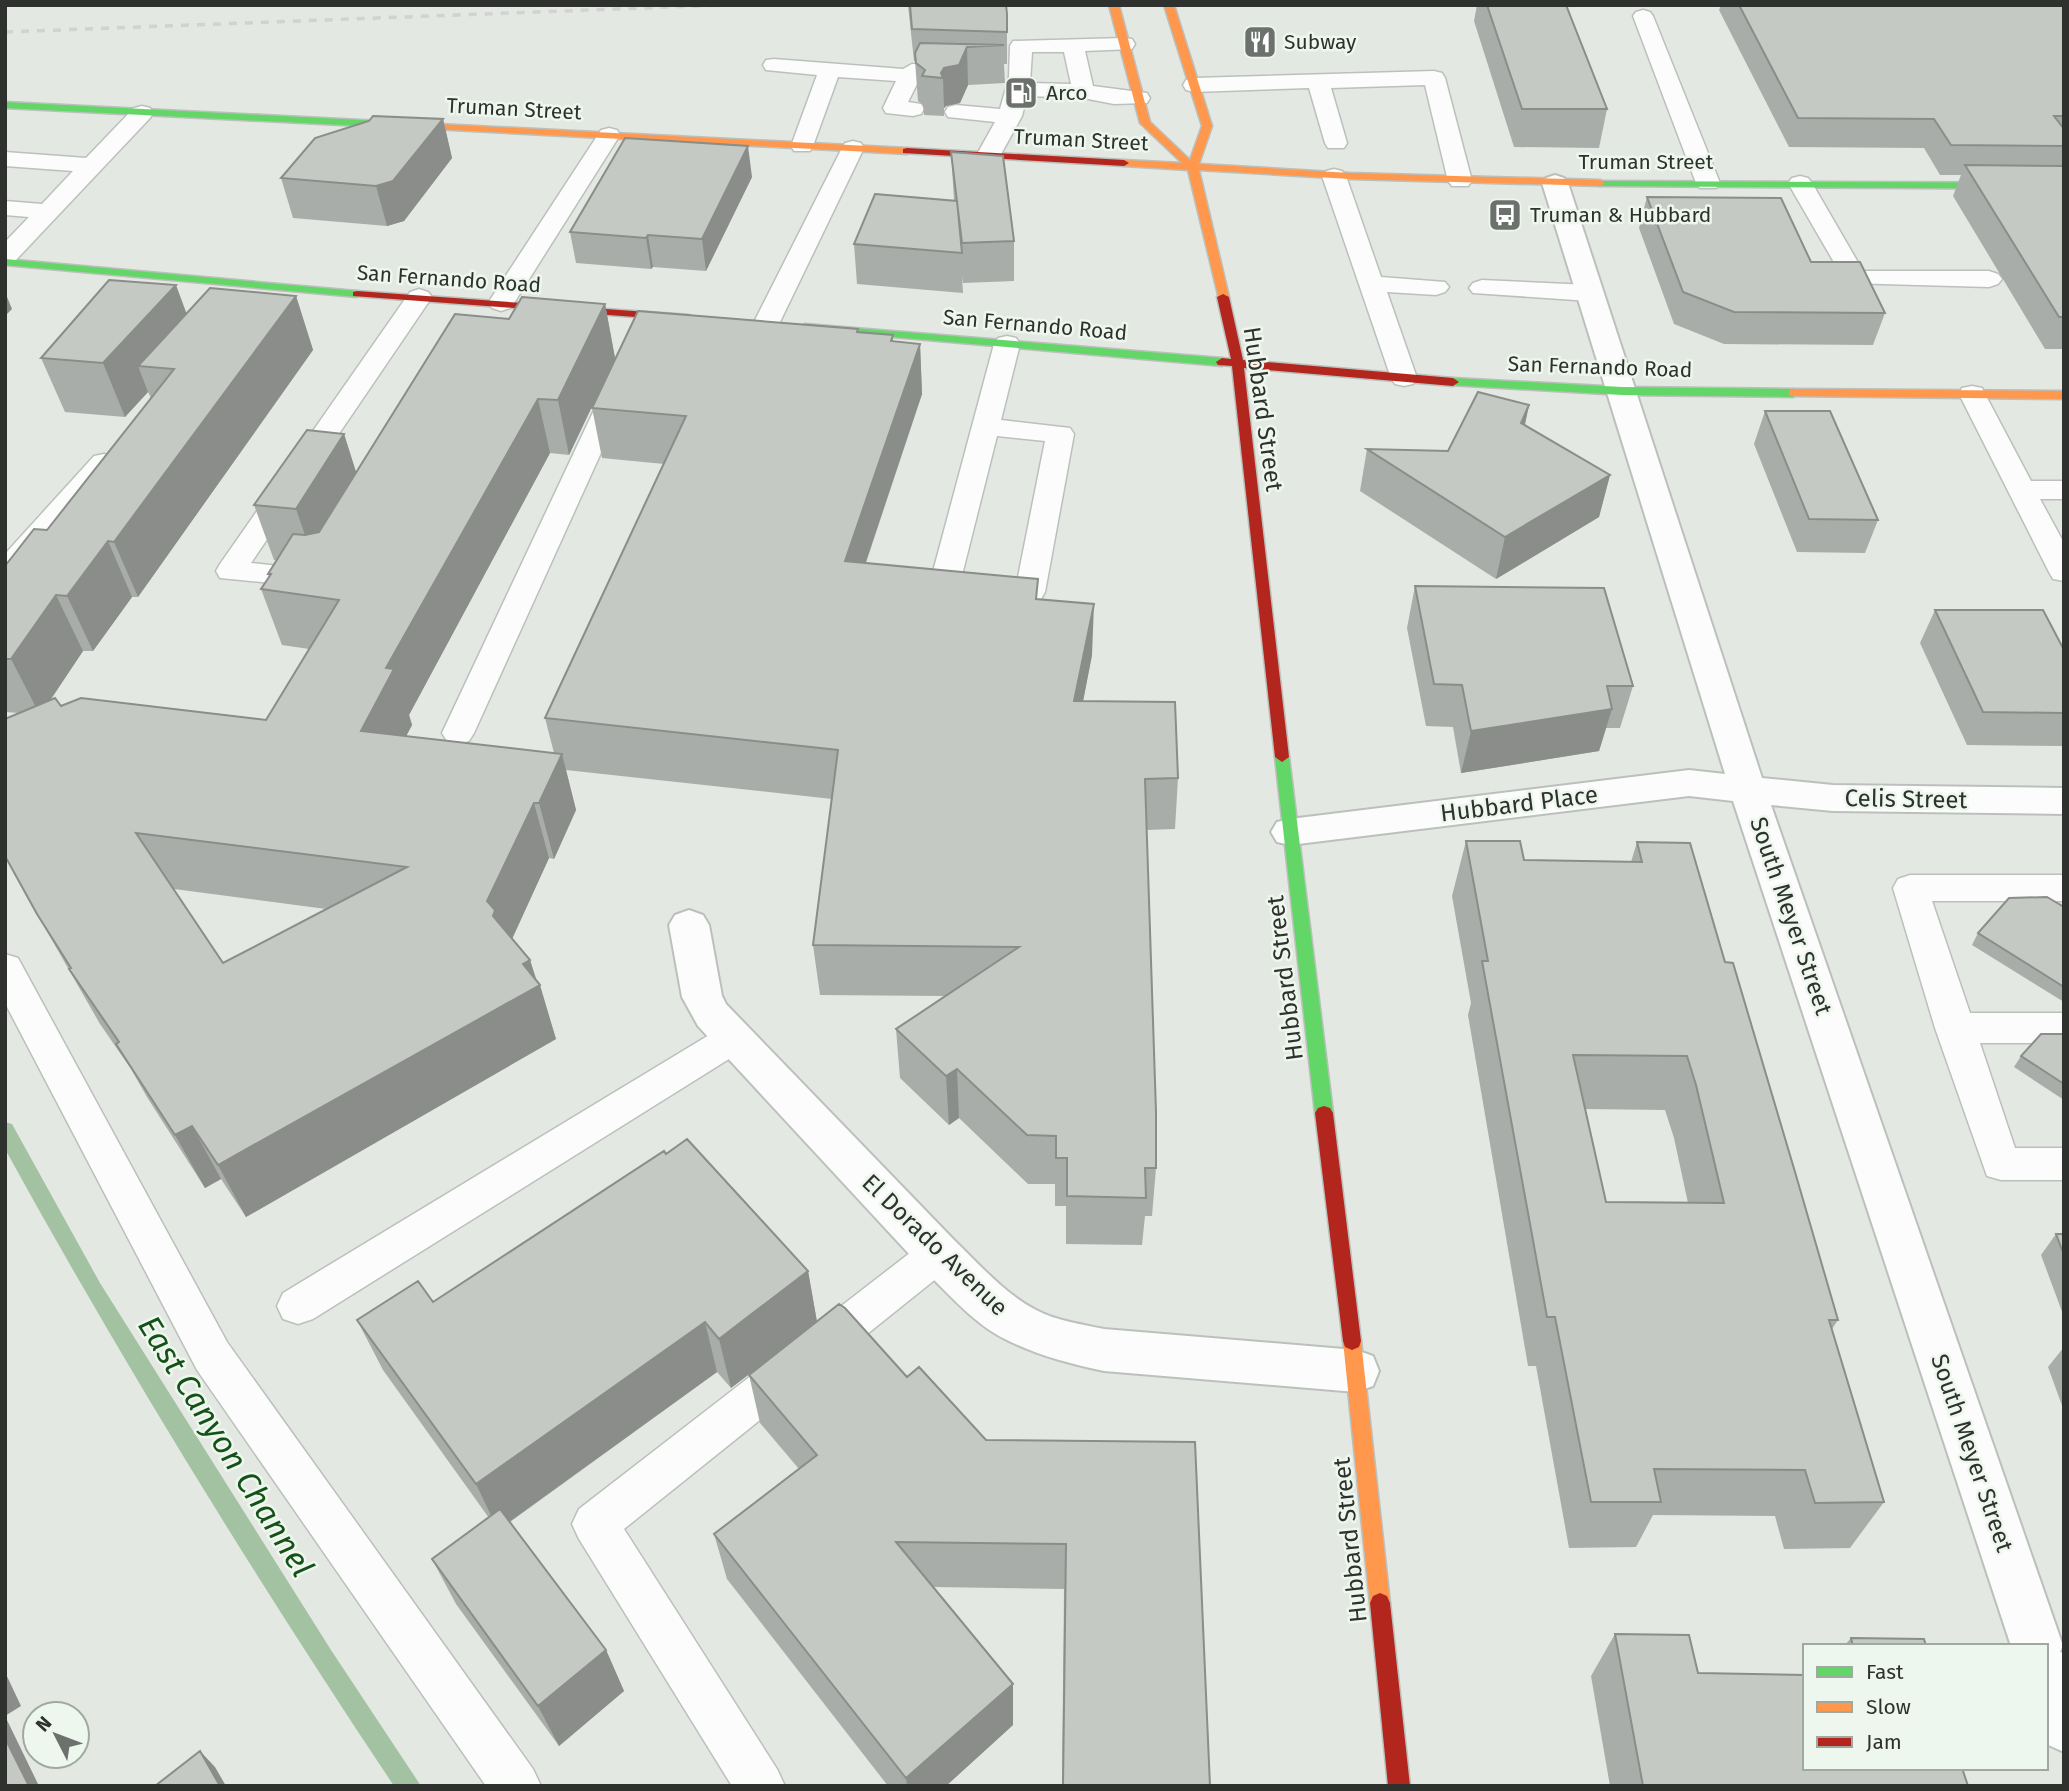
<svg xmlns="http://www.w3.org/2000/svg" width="2069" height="1791" font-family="'Fira Sans',sans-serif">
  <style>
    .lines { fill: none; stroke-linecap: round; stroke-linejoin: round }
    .stream { fill: #a3c2a2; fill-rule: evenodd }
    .lane-casing { stroke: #bcc0bc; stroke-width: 3 }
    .street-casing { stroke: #bcc0bc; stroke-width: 4 }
    .fast-casing { stroke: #bcc0bc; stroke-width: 3 }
    .slow-casing { stroke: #bcc0bc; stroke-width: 3 }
    .jam-casing { stroke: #bcc0bc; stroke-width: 3 }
    .lane { fill: #fbfcfb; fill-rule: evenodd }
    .street { fill: #fbfcfb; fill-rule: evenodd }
    .fast { fill: #63d668; fill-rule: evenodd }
    .slow { fill: #ff974d; fill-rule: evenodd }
    .jam { fill: #b3261e; fill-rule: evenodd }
    .rail { stroke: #d1d2d1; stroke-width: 3.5; stroke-dasharray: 8 8; stroke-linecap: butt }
    .wall { fill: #a9ada9; fill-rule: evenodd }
    .shaded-wall { fill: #8a8d89 }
    .building { fill: #c5c9c4; stroke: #8a8d89; stroke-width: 2; fill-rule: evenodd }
    .labels { text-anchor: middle; stroke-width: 5; stroke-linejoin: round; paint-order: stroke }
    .far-poi-label { font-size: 21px; fill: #2e312e; stroke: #eef7ed; text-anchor: start }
    .far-street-label { font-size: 21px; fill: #2e312e; stroke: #eef7ed }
    .street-label { font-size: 24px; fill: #2e312e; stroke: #eef7ed }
    .near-water-label { font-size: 32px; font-style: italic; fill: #145118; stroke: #eef7ed }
  </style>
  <rect width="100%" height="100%" fill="#e3e8e2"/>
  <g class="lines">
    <!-- stream -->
    <path class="stream" d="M5,1122L12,1124L100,1283L331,1650L421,1786H394C256,1579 125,1367 5,1149Z"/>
    <defs>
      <path id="lane" d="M1643,10L1650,12L1653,16L1720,183L1716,188H1700L1696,183L1633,16L1636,12Z
        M1124,38L1132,39L1135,44L1132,49L1085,51L1093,86L1147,93L1150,98L1147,103L1114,104L1083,98L1027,96L1022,116L1000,156L996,161H980L976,156L995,122L948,117L945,112L948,107L956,105L1000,109L1009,77L1010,46L1013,41ZM1032,52H1064L1071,84L1030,83Z
        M774,59L903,69L912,64L964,65L972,67L975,72L972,77L920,78L908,102L921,104L924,109L921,114L913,116L886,113L883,108L896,81L838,77L813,146L810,151H794L791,146L817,75L766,70L763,65L766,60Z
        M1434,71L1442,73L1445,78L1472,181L1468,186H1452L1448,181L1425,85L1331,88L1347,143L1344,148H1328L1325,143L1309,88L1194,92L1186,90L1183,85L1186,80L1194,78Z
        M142,106L150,108L153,113L150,118L14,262L5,264V242L29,217L5,215V201L42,204L73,171L5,166V152L86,158L134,108Z
        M609,128L617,130L620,135L514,303L510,308L501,311L492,308L488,303L601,130Z
        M853,141L861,143L864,148L779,324L775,329L766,332L757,329L753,324L842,148L845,143Z
        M1334,169L1342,171L1346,176L1381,277L1445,282L1449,287L1445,292L1436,295L1387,292L1417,378L1413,384L1404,386L1395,384L1391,378L1322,176L1326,171Z
        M1800,176L1808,178L1812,183L1863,271H1989L1998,274L2002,279L1998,284L1989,287L1846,283L1788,183L1792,178Z
        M1482,280L1590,285L1599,288L1603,293L1599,298L1590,301L1473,293L1469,288L1473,283Z
        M419,289L428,292L432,297L251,563L325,571L329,578L325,585L314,587L220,578L216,571L220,564L410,292Z
        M1007,336L1016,338L1020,344L1001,420L1070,428L1074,434L1045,592L1041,599L1030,602L1019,599L1015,592L1045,441L997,436L961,579L957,586L946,588L935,586L931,579L994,344L998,338Z
        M616,383L625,385L629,391L474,733L469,741L458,744L447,741L442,733L603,391L607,385Z
        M1972,386L1982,388L1985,394L2031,481H2064V499H2040L2064,543V581L2053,579L2049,572L1959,394L1962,388Z
        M104,454L114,456L118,462L114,468L16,580L5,582V554L94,456Z
        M1910,875H2064V901H1932L1970,1013H2064V1043H1980L2015,1148H2064V1180H2001L1987,1176L1935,1028L1893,888L1898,879Z
        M5,954L18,958L227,1342L533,1769L541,1786H486L197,1370L5,1003Z
        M732,1024L745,1029L751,1039L745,1049L313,1319L298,1324L283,1319L277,1306L283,1293L719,1029Z
        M938,1236L952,1242L958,1254L952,1266L624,1529L777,1769L785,1786H732L579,1539L572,1524L579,1509L924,1242Z"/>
      <path id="street" d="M1555,175L1564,178L1568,183L1762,778L1833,785L2064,788V814L1833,811L1771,805L2063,1646L2060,1652L2064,1653V1752L2046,1744V1646H2011L1733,801L1689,796L1290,845L1277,842L1271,832L1277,822L1290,819L1689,770L1725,774L1542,183L1546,178Z
        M689,910L703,915L709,925L722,996L726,1004L954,1240C979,1264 1005,1294 1036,1310C1057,1321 1081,1324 1104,1329L1356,1350L1373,1356L1379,1371L1373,1386L1356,1392L1104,1371C1070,1364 1036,1355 1005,1339C975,1325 946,1291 922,1268L698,1026L682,997L669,925L675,915Z"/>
      <path id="fast" d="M5,102L380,121L385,124L380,127L5,108Z
        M1596,181L2064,183V189L1600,186L1596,185Z
        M5,259L357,291L363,294L357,297L5,265Z
        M805,324L1222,358L1228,362L1222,366L801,329L799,327Z
        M1453,378L1622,387L1793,389L1799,393L1793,397L1622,395L1449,385V379Z
        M1282,752L1289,757L1333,1113L1330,1118L1324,1120L1318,1118L1315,1113L1275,757Z"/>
      <path id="slow" d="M1109,5H1119L1150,122L1190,160L1202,126L1164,5H1174L1212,126L1199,164L1350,173L1600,180L1605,183L1600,186L1350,179L1199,170L1229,297L1219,299L1188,170L1124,166L1119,163L1124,160L1182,163L1140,123Z
        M380,121L907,148L912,151L907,154L376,126V122Z
        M1793,389L2064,391V399L1789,396V390Z
        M1352,1332L1359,1335L1361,1341L1390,1603L1387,1610L1380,1613L1373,1610L1370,1603L1343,1341L1345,1335Z"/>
      <path id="jam" d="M907,148L1124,160L1129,163L1124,166L903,153V149Z
        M357,291L689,315L695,318L689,321L353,296V292Z
        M1223,294L1229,297L1243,360L1453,378L1459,382L1453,386L1244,368L1289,757L1282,762L1275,757L1232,366L1218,365L1216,362L1222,358L1231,359L1217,297Z
        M1324,1106L1330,1108L1333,1113L1361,1341L1359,1347L1352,1350L1345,1347L1343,1341L1315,1113L1318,1108Z
        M1380,1593L1387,1596L1390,1603L1410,1786H1388L1370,1603L1373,1596Z"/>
    </defs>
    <!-- lane casing -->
    <use href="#lane" class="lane-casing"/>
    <!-- street casing -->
    <use href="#street" class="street-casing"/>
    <!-- fast casing -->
    <use href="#fast" class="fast-casing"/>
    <!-- slow casing -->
    <use href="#slow" class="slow-casing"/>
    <!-- jam casing -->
    <use href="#jam" class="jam-casing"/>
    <!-- lane -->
    <use href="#lane" class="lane"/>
    <!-- street -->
    <use href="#street" class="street"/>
    <!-- fast -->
    <use href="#fast" class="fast"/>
    <!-- slow -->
    <use href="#slow" class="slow"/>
    <!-- jam -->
    <use href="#jam" class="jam"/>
    <!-- rail -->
    <path class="rail" d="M5,32L723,5"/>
  </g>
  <!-- wall -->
  <path class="wall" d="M908,5H1006L1007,14V64H1004L1005,83L968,85L960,103L946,106L944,108V116L924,115L923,105L918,101L915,61H914Z
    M1477,5H1566L1607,109L1599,148L1514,147L1474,21Z
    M1721,5H2064V349H2045L1953,196L1961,175H1940L1924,148L1789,147L1719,10Z
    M443,119L452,158L404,221L387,226L293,218L281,178Z
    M951,152L1014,241V281L963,283L962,276L963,293L857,284L854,244L954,200Z
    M752,177L706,271L653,267L651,269L576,263L570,232Z
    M1647,197L1811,262L1885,313L1873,345L1724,344L1674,324L1639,228Z
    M296,296L313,350L138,597H132L93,651H83L50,701L61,706L266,720L309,649L282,645L261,589L269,577L268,574L276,560H274L254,505L344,434L356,472L509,319L605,304L615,358L569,455L550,453L409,715L412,725L406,736L554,753L545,718L664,464L602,458L592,408L858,332L893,335V342L920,344L922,394L866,563L1038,599L1092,655L1083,701L1178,778L1175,829L1146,830L1156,1168L1152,1216H1145L1142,1245L1066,1244V1206H1055V1184H1028L959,1118L949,1125L900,1078L896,1029L944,996L820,995L813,945L832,799L566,770L576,810L554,859L549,858L512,939L530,960L556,1039L246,1217L221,1179L205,1188L147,1097L131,1069L100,1024L37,914L19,713L5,712V566L47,530L151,398L148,392L125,417L65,412L41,358L187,314ZM174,889L326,909L223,963Z
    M1529,405L1525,425L1610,475L1599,517L1496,579L1360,491L1367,449L1448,451Z
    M1765,411L1878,520L1865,553L1797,552L1754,444Z
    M1415,586L1633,686L1620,728H1606L1599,751L1461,773L1453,727L1426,726L1407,628Z
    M1935,610L2064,650V746L1967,745L1920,643Z
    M1466,841L1524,860L1631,862L1637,842L1725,962L1838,1320L1832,1329L1884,1502L1850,1548L1784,1549L1775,1516L1653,1515L1636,1547L1569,1548L1536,1366H1528L1468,1015L1471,1003L1452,896ZM1585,1109L1665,1110L1674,1138L1688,1203L1606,1202Z
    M2064,907V1002L1972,945L1978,933Z
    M2064,1034V1100L2014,1067L2021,1056Z
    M666,1154L808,1271L817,1322L731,1388L717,1372L510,1522L606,1650L624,1691L559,1746L456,1604L432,1559L489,1518L383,1370L357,1320L433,1302Z
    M2056,1234H2064V1317L2041,1255Z
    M2064,1347V1411L2048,1367Z
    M749,1375L907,1377L986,1440L1195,1442L1210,1786H1062L1064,1589L933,1587L1013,1725L946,1786H888L727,1579L714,1534L799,1469L760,1423Z
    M1615,1634L1698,1673L1968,1786H1610L1591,1676Z
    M1851,1638L1926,1646H1844Z"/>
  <!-- shaded-wall -->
  <path class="shaded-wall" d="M967,47L968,85L960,103L946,106L944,108L943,78L941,73L944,68Z
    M443,119L452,158L404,221L387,226L376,186Z
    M748,146L752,177L706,271L702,239Z
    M648,235L653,267L651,269L646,238Z
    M176,285L196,339L138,366L148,392L125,417L103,363Z
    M5,292L12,309L5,316Z
    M296,296L313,350L138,597L114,542Z
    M605,304L615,358L569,455L558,400Z
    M920,344L922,394L849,612L845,561Z
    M538,399L550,453L409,715L412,725L380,786L361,731L386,668Z
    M1529,405L1520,446L1521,423Z
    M344,434L361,488L315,564L296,509Z
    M1610,475L1599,517L1496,579L1505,537Z
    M108,541L132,597L93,651L67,596Z
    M56,595L83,651L40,715L11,659Z
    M1094,604L1092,655L1073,753L1074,701Z
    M1612,709L1599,751L1461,773L1471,731Z
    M562,754L576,810L554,859L539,803Z
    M534,803L549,858L507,950L487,901Z
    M530,960L538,986L540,985L556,1039L246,1217L218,1165Z
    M957,1069L959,1118L949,1125L946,1076Z
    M192,1126L221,1179L205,1188L175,1135Z
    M808,1271L817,1322L731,1388L719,1339Z
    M705,1322L717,1372L498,1530L476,1484Z
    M606,1650L624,1691L559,1746L538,1706Z
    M5,1672L21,1706L5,1716L39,1786H29L5,1738Z
    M1013,1684V1725L946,1786H907L906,1778Z
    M200,1751L215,1767L226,1786H220Z"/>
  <!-- building -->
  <path class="building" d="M910,5H1006L1007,14V32L912,29Z
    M1487,5H1566L1607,109H1522Z
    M1739,5H2064V116H2054L2064,129V146L1951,145L1934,119L1798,118Z
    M920,43L1004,45L967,47L959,65L944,68L941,73L943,78L922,76L925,70L916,63L915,53Z
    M373,116L443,119L393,181L376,186L281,178L315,138L369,121Z
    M625,138L748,146L702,239L648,235L646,238L570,232Z
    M951,152L1003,156L1014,241L962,243Z
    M1965,165L2064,166V317H2059Z
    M875,194L957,201L962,253L854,244Z
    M1647,197L1781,198L1811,262H1860L1885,313L1734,312L1683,292Z
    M109,280L176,285L103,363L41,358Z
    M210,288L296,296L114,542L108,541L67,596L56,595L11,659H5V566L34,529L47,530L174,369L138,366Z
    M522,297L605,304L558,400L538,399L386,668L394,669L361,731L562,754L539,803H534L487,901L495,910L493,916L530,960L523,964L540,985L218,1165L192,1126L175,1135L116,1044L119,1042L69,969L71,968L37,914L5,856V719L55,698L61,706L81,698L266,720L339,600L261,589L271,574H268L293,534L305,535L319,532L455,314L509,319ZM136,833L407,867L223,963Z
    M638,311L858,329L857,332L893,335L891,341L920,344L845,561L1038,579L1036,599L1094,604L1074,701L1175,702L1178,778L1145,779L1156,1112V1168H1145L1146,1198L1067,1196V1158H1056V1136L1027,1135L957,1069L946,1076L896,1029L1019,947L813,945L838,750L545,718L686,416L592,408Z
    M1478,392L1529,405L1521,423L1610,475L1505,537L1367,449L1448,451Z
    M1765,411H1830L1878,520L1809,519Z
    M307,430L344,434L296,509L254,505Z
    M1415,586L1604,588L1633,686H1607L1612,709L1471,731L1462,685L1434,684Z
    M1935,610H2043L2064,650V713L1983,712Z
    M1466,841H1520L1524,860L1642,862L1637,842L1690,843L1725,962L1733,963L1795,1172L1838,1320H1829L1884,1502L1815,1503L1805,1470L1654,1469L1661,1502H1591L1555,1317H1547L1482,961H1488ZM1573,1055L1687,1056L1696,1085L1724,1203L1606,1202Z
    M2047,897L2064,907V987L1978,933L2009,898Z
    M2041,1034H2064V1084L2021,1056Z
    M687,1139L808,1271L719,1339L705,1322L476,1484L357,1320L418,1281L433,1302L664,1151L666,1154Z
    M2056,1234H2064V1255Z
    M839,1304L845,1308L907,1377L919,1367L986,1440L1195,1442L1210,1786H1063L1066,1544L896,1542L1013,1684L906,1778L714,1534L817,1455L749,1375Z
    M500,1509L606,1650L538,1706L432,1559Z
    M1615,1634L1689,1635L1698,1673L1805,1675V1768H1962L1968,1786H1643Z
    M1851,1638L1924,1639L1926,1646H1853Z
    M5,1738L29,1786H5Z
    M200,1751L220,1786H155Z"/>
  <!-- icons -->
  <defs>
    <symbol id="restaurant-square" viewBox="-11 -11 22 22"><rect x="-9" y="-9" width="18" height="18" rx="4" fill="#6d716d" stroke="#eef7ed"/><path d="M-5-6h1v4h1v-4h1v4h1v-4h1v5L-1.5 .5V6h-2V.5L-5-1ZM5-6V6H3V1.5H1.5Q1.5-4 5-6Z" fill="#fff"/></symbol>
    <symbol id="fuel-square" viewBox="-11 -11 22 22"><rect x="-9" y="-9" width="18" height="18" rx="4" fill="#6d716d" stroke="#eef7ed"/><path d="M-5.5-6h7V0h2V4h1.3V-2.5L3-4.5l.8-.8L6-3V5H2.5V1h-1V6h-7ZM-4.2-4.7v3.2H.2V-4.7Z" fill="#fff"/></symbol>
    <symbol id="bus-square" viewBox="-11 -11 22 22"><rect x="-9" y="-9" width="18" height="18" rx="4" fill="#6d716d" stroke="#eef7ed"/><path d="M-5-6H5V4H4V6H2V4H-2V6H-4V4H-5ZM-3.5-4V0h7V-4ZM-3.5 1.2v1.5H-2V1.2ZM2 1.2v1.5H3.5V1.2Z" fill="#fff"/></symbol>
  </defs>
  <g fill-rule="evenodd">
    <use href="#restaurant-square" x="1241" y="23" width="38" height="38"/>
    <use href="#fuel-square" x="1002" y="74" width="38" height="38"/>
    <use href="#bus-square" x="1486" y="196" width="38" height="38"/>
  </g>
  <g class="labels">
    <!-- far-poi labels -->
    <g class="far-poi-label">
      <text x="1284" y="49">Subway</text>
      <text x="1046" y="100">Arco</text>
      <text x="1530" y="222">Truman &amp; Hubbard</text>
    </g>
    <!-- far-street labels -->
    <g class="far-street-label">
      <text transform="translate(514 109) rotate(3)" y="7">Truman Street</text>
      <text transform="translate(1081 140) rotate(3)" y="7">Truman Street</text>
      <text x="1646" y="169">Truman Street</text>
      <text transform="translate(449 279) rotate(4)" y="7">San Fernando Road</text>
      <text transform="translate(1035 325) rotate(5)" y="7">San Fernando Road</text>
      <text transform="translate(1600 367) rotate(2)" y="7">San Fernando Road</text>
    </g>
    <!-- street labels -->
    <g class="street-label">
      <text transform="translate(1263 409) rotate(82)" y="8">Hubbard Street</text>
      <text transform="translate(1906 799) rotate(1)" y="8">Celis Street</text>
      <text transform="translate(1519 804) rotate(-7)" y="8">Hubbard Place</text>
      <text transform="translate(1791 916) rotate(71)" y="8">South Meyer Street</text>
      <text transform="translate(1285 978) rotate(-97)" y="8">Hubbard Street</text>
      <text transform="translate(935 1245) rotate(44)" y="8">El Dorado Avenue</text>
      <text transform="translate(1972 1453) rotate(71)" y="8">South Meyer Street</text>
      <text transform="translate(1350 1540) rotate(-96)" y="8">Hubbard Street</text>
    </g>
    <!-- near-water labels -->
    <g class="near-water-label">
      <text transform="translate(226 1446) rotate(58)" y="11">East Canyon Channel</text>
    </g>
  </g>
  <!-- border -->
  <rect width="2069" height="1791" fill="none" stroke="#2e312e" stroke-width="14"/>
  <!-- legend -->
  <rect x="1803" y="1644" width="245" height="126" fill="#eef7ed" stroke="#a1a8a1" stroke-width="2"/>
  <rect x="1817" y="1667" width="35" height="10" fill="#63d668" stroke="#a1a8a1" stroke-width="2"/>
  <text x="1866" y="1679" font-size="21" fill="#2e312e">Fast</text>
  <rect x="1817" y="1702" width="35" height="10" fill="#ff974d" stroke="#a1a8a1" stroke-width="2"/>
  <text x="1866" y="1714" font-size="21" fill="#2e312e">Slow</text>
  <rect x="1817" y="1737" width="35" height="10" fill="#b3261e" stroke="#a1a8a1" stroke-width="2"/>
  <text x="1866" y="1749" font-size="21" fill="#2e312e">Jam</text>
  <!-- north arrow -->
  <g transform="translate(56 1735) rotate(312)"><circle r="33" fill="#eef7ed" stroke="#a1a8a1" stroke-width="2"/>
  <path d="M0-5L12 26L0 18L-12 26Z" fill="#6d716d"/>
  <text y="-10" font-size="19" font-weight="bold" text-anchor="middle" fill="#2e312e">N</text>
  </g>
</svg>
